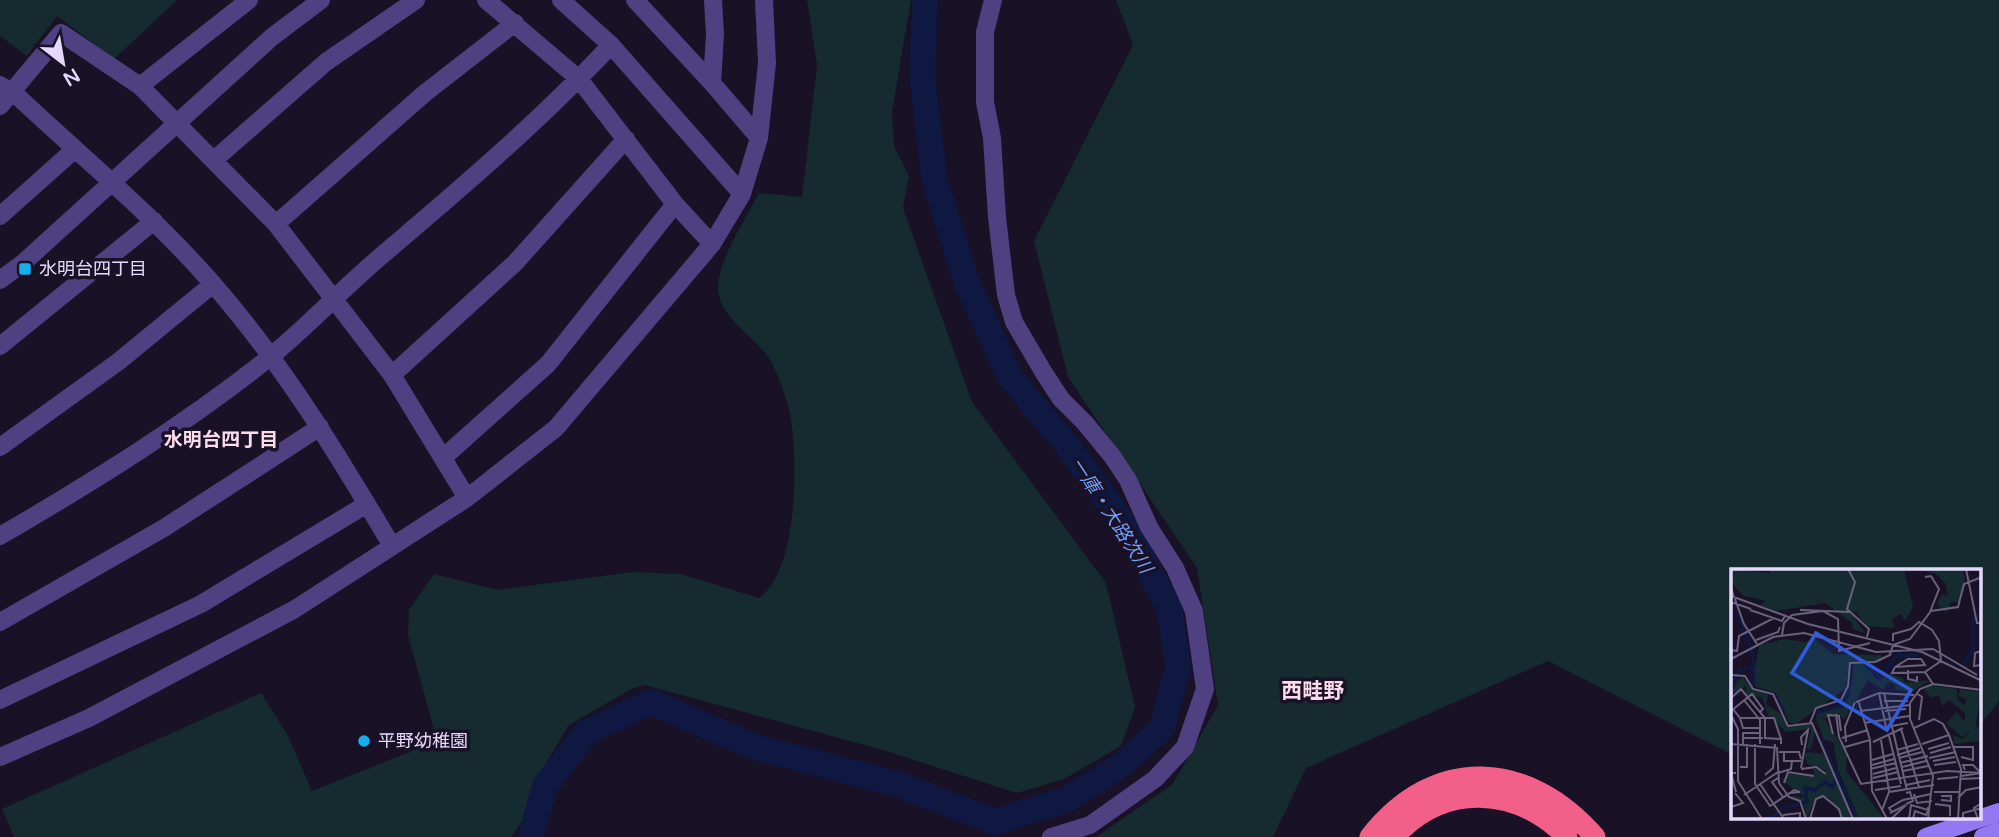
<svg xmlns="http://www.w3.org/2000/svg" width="1999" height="837" font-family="'Varela Round','Noto Sans JP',sans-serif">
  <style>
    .green { fill: #152b2f }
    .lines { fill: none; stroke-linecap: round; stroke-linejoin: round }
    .river { stroke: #0f1841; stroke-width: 26 }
    .minor { stroke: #4f4081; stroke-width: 18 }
    .secondary { stroke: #9378f4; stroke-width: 18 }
    .motorway { stroke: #f25f89; stroke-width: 21 }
    .poi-dot { fill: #16aeec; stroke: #191126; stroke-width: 2.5 }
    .labels { text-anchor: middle; stroke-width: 7; stroke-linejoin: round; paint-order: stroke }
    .poi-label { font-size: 18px; fill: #e4d9fc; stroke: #191126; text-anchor: start }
    .neighbourhood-label { font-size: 19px; font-weight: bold; fill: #fcdbea; stroke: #191126 }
    .water-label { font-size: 19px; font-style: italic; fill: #709ef3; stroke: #191126 }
    .quarter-label { font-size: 21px; font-weight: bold; fill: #fcdbea; stroke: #191126 }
    .inset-river { fill: none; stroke: #0f1841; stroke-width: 3.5 }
    .inset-road { fill: none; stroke: #6a617c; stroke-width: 2 }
    .view { fill: #315cdc; fill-opacity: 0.15; stroke: #315cdc; stroke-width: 3.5 }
    .inset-edge { fill: none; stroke: #e4d9fc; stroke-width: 3.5 }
  </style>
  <rect width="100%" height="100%" fill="#191126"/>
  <!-- green -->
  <path class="green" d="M0,0H177L114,59L57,16L27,56L0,36Z
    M807,0H911L892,112L894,146L909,176L903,208L972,402L1106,583L1135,707L1121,746L1064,779L1017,793L883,750L645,685L633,688L569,725L532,786L523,820L511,837H14L2,809L261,693L287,734L312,791L437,741L408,635L409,610L434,574L497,590L633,572L681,574L759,598C799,570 798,459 790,414C787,398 779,378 772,363C759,339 726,324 719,296C712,268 746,219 759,193L802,197L817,65Z
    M1116,0H1999V701L1980,725V571H1733V755L1548,661L1306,768L1273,837H1096L1173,784L1218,705L1197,568L1068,377L1034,241L1133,45Z"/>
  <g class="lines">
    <!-- river -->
    <path class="river" d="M531,837L545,786L587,732L651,702L755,747L898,784L995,822L1068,799L1123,764L1162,728L1178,667L1169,608L1128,531L1068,446L1010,377L967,283L934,177L922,74L925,0"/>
    <!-- minor -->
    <path class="minor" d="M486,0L579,79L675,204L712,244
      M561,0L611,45L742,194
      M635,0L712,83
      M713,0L715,34L712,83L759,138
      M993,0L985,32V102L992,138L997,217L1006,295L1014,322L1044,373L1061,399L1085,423L1112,456L1128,480L1149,527L1175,568L1194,611L1205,689L1185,747L1155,779L1090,825L1051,837
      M0,85L14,93C81,156 152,214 213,284C283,364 338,455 392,546
      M140,86L249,0
      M0,106L61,33L140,86L276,224L392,375L467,498
      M214,160L326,62L416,0
      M0,216L74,150
      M276,224L425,93L515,23
      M0,280L23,263L272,37L321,0
      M0,346L154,221
      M392,375L515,263L626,139
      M0,447L118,362L213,284
      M444,457L548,364L675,204
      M0,536C93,482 186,424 270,357C308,326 342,289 380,257C460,189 540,121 611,45
      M0,622L164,528L320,427
      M0,700L201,604L367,504
      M0,757L89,718L295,609L467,498L556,428L712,244L742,194L759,138L767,63L764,0"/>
    <!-- secondary -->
    <path class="secondary" d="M1926,837L1999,812
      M1983,837L1999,831"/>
    <!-- motorway -->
    <path class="motorway" d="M1370,837C1435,754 1528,760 1595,837
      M1394,837C1444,782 1515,786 1567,837"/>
  </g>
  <!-- markers -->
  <g class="poi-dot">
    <rect x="18" y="262" width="14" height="14" rx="3.5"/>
    <circle cx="364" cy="741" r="7"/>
  </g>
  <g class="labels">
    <!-- poi labels -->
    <g class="poi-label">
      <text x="39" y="275">水明台四丁目</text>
      <text x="378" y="747">平野幼稚園</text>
    </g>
    <!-- neighbourhood labels -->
    <g class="neighbourhood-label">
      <text x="221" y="446">水明台四丁目</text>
    </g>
    <!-- water labels -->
    <g class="water-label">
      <text transform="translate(1112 515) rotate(57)" y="7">一庫・大路次川</text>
    </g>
    <!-- quarter labels -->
    <g class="quarter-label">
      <text x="1313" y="698">西畦野</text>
    </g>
  </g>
  <!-- overview -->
  <g transform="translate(1731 569)">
    <rect width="250" height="250" fill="#191126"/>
    <path d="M0,0L39,4V0H173L182,38L174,52L170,45L161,50L164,59L135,57L125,43L118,42L135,65L122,60L121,54L94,34L46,42L29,36L35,32L13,27L1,15ZM185,0H231L234,10L227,33H220L219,41L213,43L206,34L212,25L217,27L214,14L205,5ZM54,70L73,73L84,70L102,85L150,86L153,90L148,94L119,93L114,120L65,155L58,153L45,124L25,118L22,110L28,76ZM131,94L146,110L159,105L172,109L174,114L200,111L180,123L164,121V115L157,113L152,121L137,111L113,151L109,146L93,149L116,185L115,202L154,250H128L107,201L102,173L93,171L85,151L86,143L112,138L119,125L123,95ZM12,108L19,117L37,126L35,135L50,145L58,157L79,155L84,162L80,180H76L80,160L55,163L37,146L31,128L15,126V117L0,125L6,112ZM199,116L226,120L227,131L233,136L236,131L228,127L229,120L250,123L244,161L250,154V178L248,172L223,175L222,166L232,170L240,161L231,168L215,154L226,143L234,153V144L218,131L211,137L208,126L201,129L193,121ZM77,183L93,185L123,250H112L97,228L84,230L76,250L73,236L60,227L74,228L51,212L57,204L84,207L82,200H87L96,206L94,201L76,195L73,185Z" fill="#152b2f"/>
    <path class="inset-river" d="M6,42L22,85V117M133,93L149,109L165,87L187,86M231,96L242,81V46M0,118L10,100L21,99M42,124L53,143M83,144L111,136L119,114M89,168L126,250M38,250L55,238L76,233L74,219L84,221L94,213L101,218L106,209"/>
    <path class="inset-road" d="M117,0L124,13L116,40L138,60L136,68M235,0L246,54H251M194,8L200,7L208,20L199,43M0,19L13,55L26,75M0,27L77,55L191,83L251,112M0,33L20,40M19,41L51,52L54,47M69,41L119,43M51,66L53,54L61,46L92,42L107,50L108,82L139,74M25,71L47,63L49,58M162,72V65L180,60L188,53L201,61L208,72L210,92L194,103L202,115M0,81L6,82L8,67L43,49M249,82L250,96L243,97L244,84L247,83L249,82H251M0,90L42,68L73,64L145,83L202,80L246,106M177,90H190L194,96L164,98ZM164,98L161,104L194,103M177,101V110L186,112V107M0,106L14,107L22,120L42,125L57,157L81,154L122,250M148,124L155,158L177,154M153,124L176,221M185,124L191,128L188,151M0,129L10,120L34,149V169L50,170V175M13,131L29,151V175M127,131L139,171L141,222L156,250M153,132H177M125,133L148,124L183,126M2,140L9,149H43L50,170M0,142L21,125L32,140L29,143M129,142L179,136M154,142L175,140M105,145L108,168L130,215L216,202L251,204M0,146L7,160V212L31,250M9,149L12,159H29M79,154L85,139L110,131L117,117L119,94L144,93L159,86L162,76L179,70L200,42L227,38L233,15L251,8M133,154L178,147M183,159L203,150L212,155L218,166L230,200L227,250M170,160L188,218M102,165L97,146L108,147L110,162M158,167L170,215M12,169V164H29M111,169L137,161M150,171L158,222M115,173L114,158L124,133M142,173L172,159M0,175L46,179L48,214L58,228L69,232L75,250M12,175V169H32M24,175V215L39,237L59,224L69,223L63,221L59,224M191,175L218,166M114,178L139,171M223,178H242V191L230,188M197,180L218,174M166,181L187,175M48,183H68L70,190M53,183V192H70M199,184L220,178M166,186L189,179M168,189L191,183M198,189L225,183M141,191L162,185M202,192L224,188M169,194L197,187M141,196L163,190M203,196L225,193M9,198H16V175M171,198L195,192M70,199L77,161L70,168L71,176M70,200L85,198L95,205M139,200L165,194M172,202L197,197M47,204L60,200L61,192M142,205L165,199M34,206L42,199L44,175M230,207L250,204L242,196H232L234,201M47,209L41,213L52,228M142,209L167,203M206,210L227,208M230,210L251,209M53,214L57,203L83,207M29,215L53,250M175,216L199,211M144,221L170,217M5,223L0,204H5M203,223H228M183,225L186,234L201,232M13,226L47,203M227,229L235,221L251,218M210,231L220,232V227H210M175,235L182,232L179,223L175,224M204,235L219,237V247M0,238L12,234L4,224M151,241L158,223L203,216M161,243L158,239L172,231L200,225M159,244L175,236L160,250M52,246L69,244V250M79,250L85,230L92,227L108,240L111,250M178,250L180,236L197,241V238M182,250L184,242L195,246L197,241M197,250L202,207L179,150V134L189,120L202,115L251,121M232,250V244L251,239M247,250L243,239L251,234"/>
    <path class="view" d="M85,64L180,121L156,161L61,104Z"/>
    <rect width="250" height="250" class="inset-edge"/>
  </g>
  <!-- north arrow -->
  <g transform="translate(63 63) rotate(149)" stroke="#191126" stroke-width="5" paint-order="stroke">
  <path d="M0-5L12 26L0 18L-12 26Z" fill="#e4d9fc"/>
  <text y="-10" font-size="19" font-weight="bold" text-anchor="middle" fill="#e4d9fc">N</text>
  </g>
</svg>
